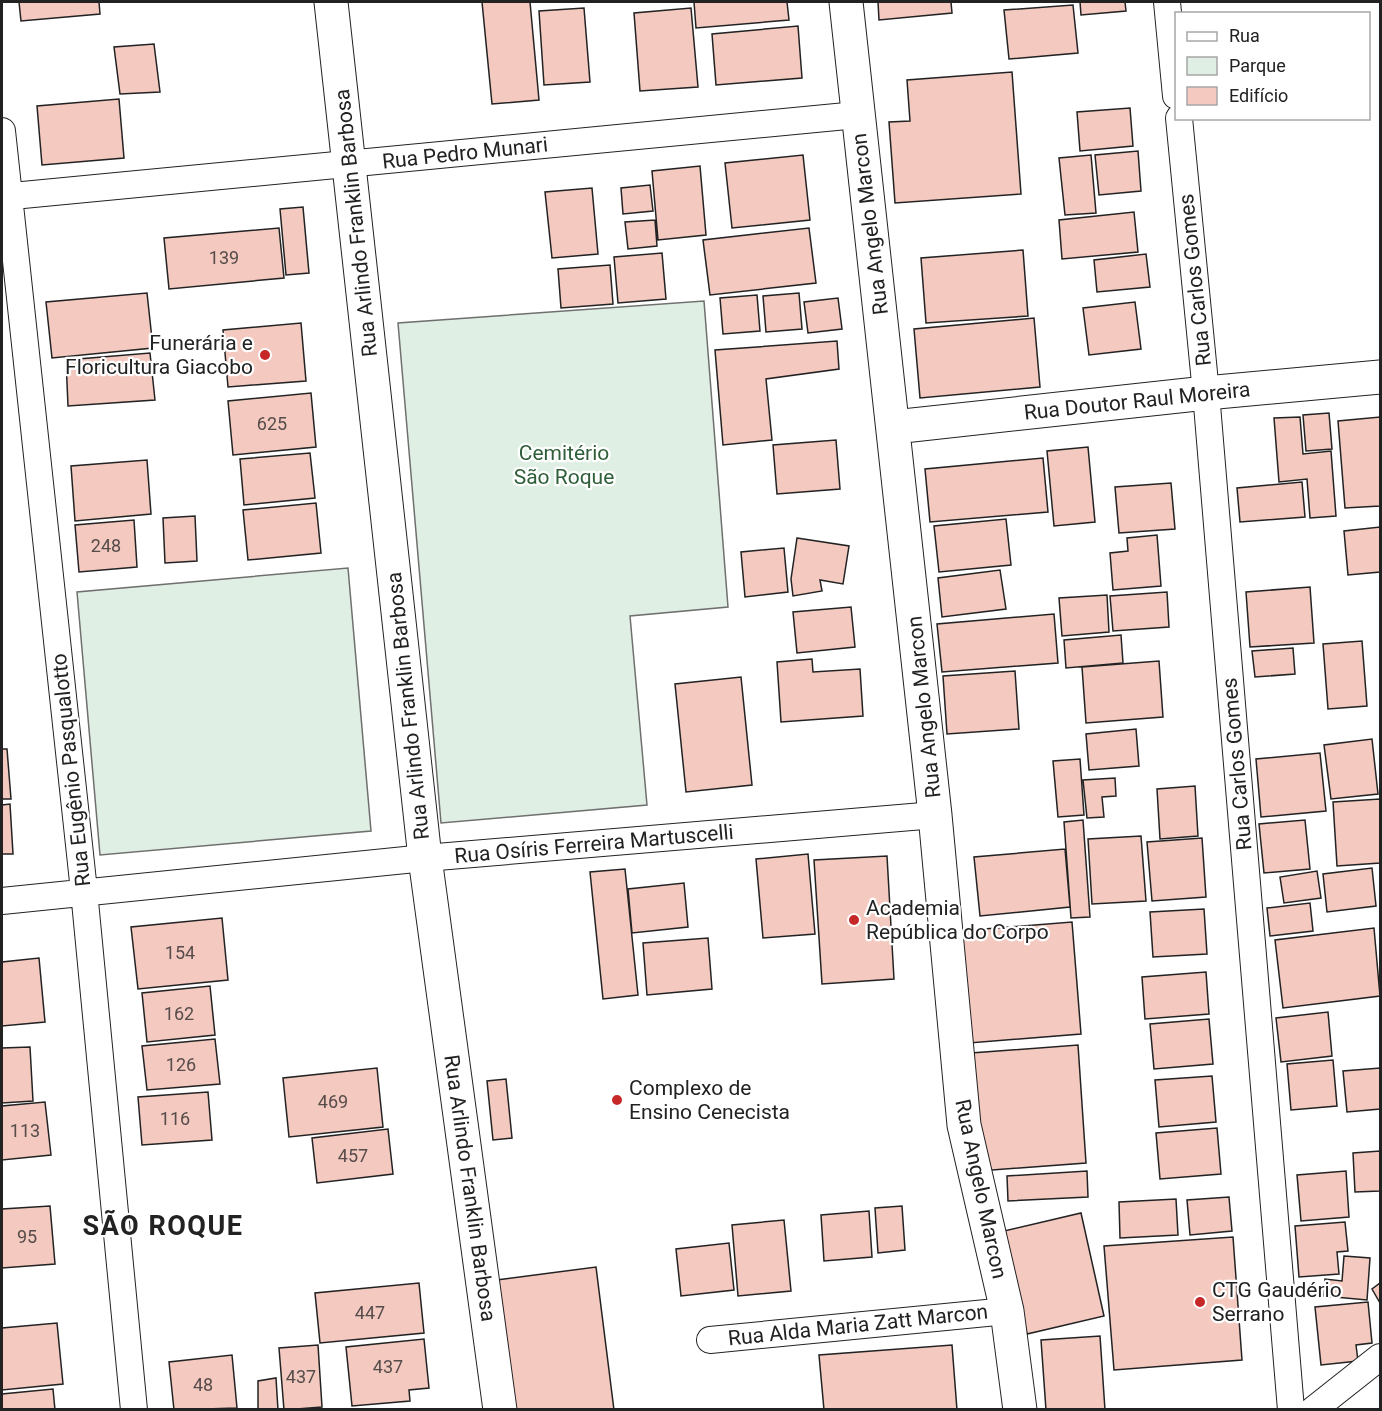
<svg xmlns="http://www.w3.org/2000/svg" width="1382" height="1411" font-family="Roboto,sans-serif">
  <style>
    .green { fill: #e0efe3; stroke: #6f6f6f; stroke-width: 1.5 }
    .building { fill: #f3c9c0; stroke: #222; stroke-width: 1.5 }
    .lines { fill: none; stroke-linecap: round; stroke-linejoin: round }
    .street-casing { stroke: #222; stroke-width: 28 }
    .secondary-casing { stroke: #222; stroke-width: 35 }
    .street { stroke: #fff; stroke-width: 26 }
    .secondary { stroke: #fff; stroke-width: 33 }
    .poi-dot { fill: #c62828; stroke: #fff; stroke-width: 2 }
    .labels { text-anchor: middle; stroke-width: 4.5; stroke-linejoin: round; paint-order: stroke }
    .number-label { font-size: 18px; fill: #564c4a }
    .street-label { font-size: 21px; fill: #222; stroke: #fff }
    .poi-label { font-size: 21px; fill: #222; stroke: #fff; text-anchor: start }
    .park-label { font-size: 21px; fill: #2f5e38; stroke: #fff }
    .district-label { font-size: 27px; font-weight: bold; letter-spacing: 1.5px; fill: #222; stroke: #fff }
  </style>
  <rect width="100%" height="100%" fill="#fff"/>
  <!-- green -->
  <path class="green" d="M704,301L728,607L630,616L647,805L441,823L398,323Z
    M348,568L371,831L100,855L77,592Z"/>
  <!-- building -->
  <path class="building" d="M19,2H99L100,14L21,21Z
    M482,2H530L539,100L492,104Z
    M694,2H787L789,20L696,28Z
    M878,2H951L952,13L879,20Z
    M1080,2H1125L1126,11L1081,15Z
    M1073,5L1078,53L1009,59L1004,10Z
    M584,8L590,82L544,85L539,11Z
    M691,8L698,87L640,91L634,13Z
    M798,26L802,78L716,85L712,34Z
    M154,44L160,92L120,94L114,47Z
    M1012,72L1021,194L895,203L889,122L910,121L907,80Z
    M119,99L124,158L42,165L37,106Z
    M1130,108L1133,146L1080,151L1077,112Z
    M1138,151L1141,191L1099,195L1095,155Z
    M803,155L810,220L732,228L725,163Z
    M1091,155L1096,213L1065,215L1059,158Z
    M700,166L706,235L658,240L652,171Z
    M650,185L653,211L623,214L621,188Z
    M592,188L598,254L552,258L545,192Z
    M303,207L309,273L286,275L280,209Z
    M1134,212L1138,252L1062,259L1059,220Z
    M655,220L657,246L628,249L625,222Z
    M279,228L284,278L169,289L164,238Z
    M809,228L816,283L710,295L703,240Z
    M1023,250L1028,316L926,323L921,258Z
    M662,253L666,299L618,303L614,257Z
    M1146,254L1150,287L1097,292L1094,260Z
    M610,265L613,304L561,308L558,269Z
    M147,293L153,348L52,358L46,302Z
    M799,293L802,329L766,332L763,296Z
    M757,295L760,331L723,334L720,298Z
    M838,298L842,329L808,333L804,302Z
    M1135,302L1141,349L1089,355L1083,308Z
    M1034,318L1040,387L920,398L914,329Z
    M301,323L306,381L228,387L223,330Z
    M837,341L839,369L766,379L772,440L723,445L715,350Z
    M150,353L155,400L68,406L66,360Z
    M311,393L316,447L233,455L228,401Z
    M1329,413L1332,449L1306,451L1303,415Z
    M1300,417L1303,454L1331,451L1336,516L1310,518L1307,479L1279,482L1274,418Z
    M1380,417V506L1345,508L1338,421Z
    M836,440L840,489L777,494L773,445Z
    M1088,447L1095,522L1054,526L1047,451Z
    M310,453L315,498L244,505L240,459Z
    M1043,458L1048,512L930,522L925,469Z
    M147,460L151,514L75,521L71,466Z
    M1302,482L1305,517L1240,522L1237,488Z
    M1171,483L1175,529L1119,533L1115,487Z
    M316,503L321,553L248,560L243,510Z
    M195,516L197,561L165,563L163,518Z
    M1006,519L1011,565L939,572L934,526Z
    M134,520L137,567L79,572L75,525Z
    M1380,527V572L1348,575L1344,531Z
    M1157,535L1161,586L1113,590L1110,553L1128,551L1127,538Z
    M797,538L849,546L843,584L820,580L822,591L793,596L791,579Z
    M784,548L788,592L745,597L741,552Z
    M1000,570L1006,609L942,617L938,578Z
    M1310,587L1314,643L1250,647L1246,592Z
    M1167,592L1169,627L1113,631L1110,596Z
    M1107,595L1109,632L1062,636L1059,598Z
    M851,607L855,647L797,653L793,612Z
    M1054,614L1058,663L942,672L937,624Z
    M1121,635L1123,663L1066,668L1064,640Z
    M1362,641L1367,706L1328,709L1323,644Z
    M1293,648L1295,674L1255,677L1252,651Z
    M812,659L813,672L860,669L863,716L781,722L777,662Z
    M1159,661L1163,717L1086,723L1082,667Z
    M1015,671L1019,729L947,734L943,676Z
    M741,677L752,785L686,792L675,684Z
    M1136,729L1139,766L1089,770L1086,734Z
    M1372,739L1378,794L1331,799L1324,745Z
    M2,749H7L11,799H2Z
    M1320,753L1326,811L1261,817L1256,759Z
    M1080,759L1084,815L1058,817L1053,761Z
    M1115,778L1116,796L1102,797L1104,817L1087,818L1083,780Z
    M1195,786L1198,836L1160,839L1157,789Z
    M1380,799V863L1337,866L1333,802Z
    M10,804L13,854H2V805Z
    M1083,820L1090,917L1071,918L1064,822Z
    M1305,820L1310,869L1264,873L1259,824Z
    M1141,836L1146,901L1092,904L1088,839Z
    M1202,838L1206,897L1152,901L1147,842Z
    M1065,849L1070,907L980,916L974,857Z
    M808,854L815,934L763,938L756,859Z
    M887,856L894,979L822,984L814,860Z
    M1372,868L1376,906L1327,912L1323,874Z
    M625,869L638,995L603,999L590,872Z
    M1317,871L1321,898L1284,903L1280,877Z
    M684,883L688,927L632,933L628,889Z
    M1310,903L1313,931L1270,936L1267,908Z
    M1204,909L1207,954L1153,957L1150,912Z
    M222,918L228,980L138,989L131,927Z
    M1072,922L1081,1034L969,1043L960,931Z
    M1374,928L1380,996L1283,1008L1275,940Z
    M708,938L712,989L647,995L643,943Z
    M39,958L45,1022L2,1026V962Z
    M1206,972L1209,1014L1145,1019L1142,977Z
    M210,986L215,1035L147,1042L142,993Z
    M1328,1012L1332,1056L1281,1062L1276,1018Z
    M1209,1019L1213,1064L1154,1069L1150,1024Z
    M215,1039L220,1084L147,1090L142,1046Z
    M1078,1045L1086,1163L979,1171L971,1053Z
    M30,1047L33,1101L2,1103V1048Z
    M1333,1060L1337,1106L1291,1110L1287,1064Z
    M377,1068L383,1127L289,1137L283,1078Z
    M1380,1068V1109L1347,1112L1343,1071Z
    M1212,1076L1216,1122L1159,1127L1155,1080Z
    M506,1079L512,1138L493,1140L487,1081Z
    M208,1092L212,1140L142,1145L138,1097Z
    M45,1102L51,1155L2,1160V1106Z
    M1217,1128L1221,1174L1160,1179L1156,1133Z
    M388,1129L393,1174L317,1183L312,1138Z
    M1380,1151V1191L1355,1192L1353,1153Z
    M1087,1171L1088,1197L1008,1201L1007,1176Z
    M1346,1171L1349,1217L1301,1221L1297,1175Z
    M1229,1197L1232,1231L1190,1235L1187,1200Z
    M1176,1199L1178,1235L1120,1238L1119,1202Z
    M50,1206L55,1264L2,1268V1209Z
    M902,1206L905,1250L878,1253L875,1208Z
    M869,1211L872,1257L824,1261L821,1215Z
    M1081,1213L1104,1316L1027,1334L1004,1231Z
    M784,1220L791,1291L738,1296L732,1225Z
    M1345,1222L1348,1251L1337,1252L1339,1274L1299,1277L1295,1226Z
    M1233,1237L1242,1360L1114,1370L1104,1246Z
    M729,1243L734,1290L681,1296L676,1249Z
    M1344,1256L1370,1258L1367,1300L1324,1296L1325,1279L1342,1281Z
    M596,1267L614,1410H514L497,1280Z
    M419,1283L424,1333L320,1343L315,1293Z
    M1380,1283V1303L1372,1289Z
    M1368,1302L1372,1343L1356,1345L1358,1361L1321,1365L1315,1307Z
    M57,1323L63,1384L2,1390V1328Z
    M1100,1336L1105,1410H1046L1041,1340Z
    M424,1339L429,1388L409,1390L410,1401L352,1406L346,1347Z
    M318,1345L322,1407L284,1410L279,1348Z
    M952,1345L957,1410H824L819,1355Z
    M232,1355L237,1408L174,1410L169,1362Z
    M276,1378L278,1410H258V1381Z
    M53,1389L55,1410H2V1394Z"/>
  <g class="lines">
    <defs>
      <path id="street" d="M1167,2L1176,96
        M1179,118L1206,393L1291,1410
        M2,131L84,891L134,1410
        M2,197L857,115
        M2,901L425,858L935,815
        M710,1340L1007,1311
        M1313,1410L1380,1357"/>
      <path id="secondary" d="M331,2L425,858L500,1410
        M846,2L935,815L964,1125L1007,1311L1020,1410
        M894,427L1206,393L1380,377"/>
    </defs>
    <!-- street casing -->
    <use href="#street" class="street-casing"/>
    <!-- secondary casing -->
    <use href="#secondary" class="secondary-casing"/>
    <!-- street -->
    <use href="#street" class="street"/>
    <!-- secondary -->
    <use href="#secondary" class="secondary"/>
  </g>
  <!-- markers -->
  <g class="poi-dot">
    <circle cx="265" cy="355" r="6"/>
    <circle cx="854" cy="920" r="6"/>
    <circle cx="617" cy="1100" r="6"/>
    <circle cx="1200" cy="1302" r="6"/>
  </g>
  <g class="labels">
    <!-- number labels -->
    <g class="number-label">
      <text x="224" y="264">139</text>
      <text x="272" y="430">625</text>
      <text x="106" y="552">248</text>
      <text x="180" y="959">154</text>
      <text x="179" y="1020">162</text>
      <text x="181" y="1071">126</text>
      <text x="333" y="1108">469</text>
      <text x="175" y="1125">116</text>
      <text x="25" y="1137">113</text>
      <text x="353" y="1162">457</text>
      <text x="27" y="1243">95</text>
      <text x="370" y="1319">447</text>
      <text x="388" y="1373">437</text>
      <text x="301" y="1383">437</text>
      <text x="203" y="1391">48</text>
    </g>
    <!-- street labels -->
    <g class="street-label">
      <text transform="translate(465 153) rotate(-6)" y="7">Rua Pedro Munari</text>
      <text transform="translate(356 223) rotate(-96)" y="7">Rua Arlindo Franklin Barbosa</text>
      <text transform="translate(870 224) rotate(-97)" y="7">Rua Angelo Marcon</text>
      <text transform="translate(1195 280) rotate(-96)" y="7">Rua Carlos Gomes</text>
      <text transform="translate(1137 401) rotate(-6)" y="7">Rua Doutor Raul Moreira</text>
      <text transform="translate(408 706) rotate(-96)" y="7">Rua Arlindo Franklin Barbosa</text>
      <text transform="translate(924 707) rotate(-96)" y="7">Rua Angelo Marcon</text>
      <text transform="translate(1237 764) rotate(-95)" y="7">Rua Carlos Gomes</text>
      <text transform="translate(71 770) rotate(-96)" y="7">Rua Eugênio Pasqualotto</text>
      <text transform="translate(594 844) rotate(-5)" y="7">Rua Osíris Ferreira Martuscelli</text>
      <text transform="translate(470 1188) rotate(82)" y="7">Rua Arlindo Franklin Barbosa</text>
      <text transform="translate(981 1189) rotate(78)" y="7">Rua Angelo Marcon</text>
      <text transform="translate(858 1325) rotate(-6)" y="7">Rua Alda Maria Zatt Marcon</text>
    </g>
    <!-- poi labels -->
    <g class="poi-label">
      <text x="253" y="350" text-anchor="end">Funerária e<tspan x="253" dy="24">Floricultura Giacobo</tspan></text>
      <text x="866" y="915">Academia<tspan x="866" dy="24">República do Corpo</tspan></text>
      <text x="629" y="1095">Complexo de<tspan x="629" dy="24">Ensino Cenecista</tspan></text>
      <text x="1212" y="1297">CTG Gaudério<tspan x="1212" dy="24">Serrano</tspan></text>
    </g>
    <!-- park labels -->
    <g class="park-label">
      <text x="564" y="460">Cemitério<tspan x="564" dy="24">São Roque</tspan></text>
    </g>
    <!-- district labels -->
    <g class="district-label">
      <text x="163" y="1235">SÃO ROQUE</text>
    </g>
  </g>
  <!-- border -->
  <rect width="1382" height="1411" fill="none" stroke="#222222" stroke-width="6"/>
  <!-- legend -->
  <rect x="1175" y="12" width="195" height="108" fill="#ffffff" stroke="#a7a7a7" stroke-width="1.5"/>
  <rect x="1187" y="32" width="30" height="9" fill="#ffffff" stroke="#a7a7a7" stroke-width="1.5"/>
  <text x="1229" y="42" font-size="18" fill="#222222">Rua</text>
  <rect x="1187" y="57" width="30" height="18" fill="#e0efe3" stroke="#a7a7a7" stroke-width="1.5"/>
  <text x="1229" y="72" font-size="18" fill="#222222">Parque</text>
  <rect x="1187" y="87" width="30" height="18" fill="#f3c9c0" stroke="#a7a7a7" stroke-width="1.5"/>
  <text x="1229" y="102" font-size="18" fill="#222222">Edifício</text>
</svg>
